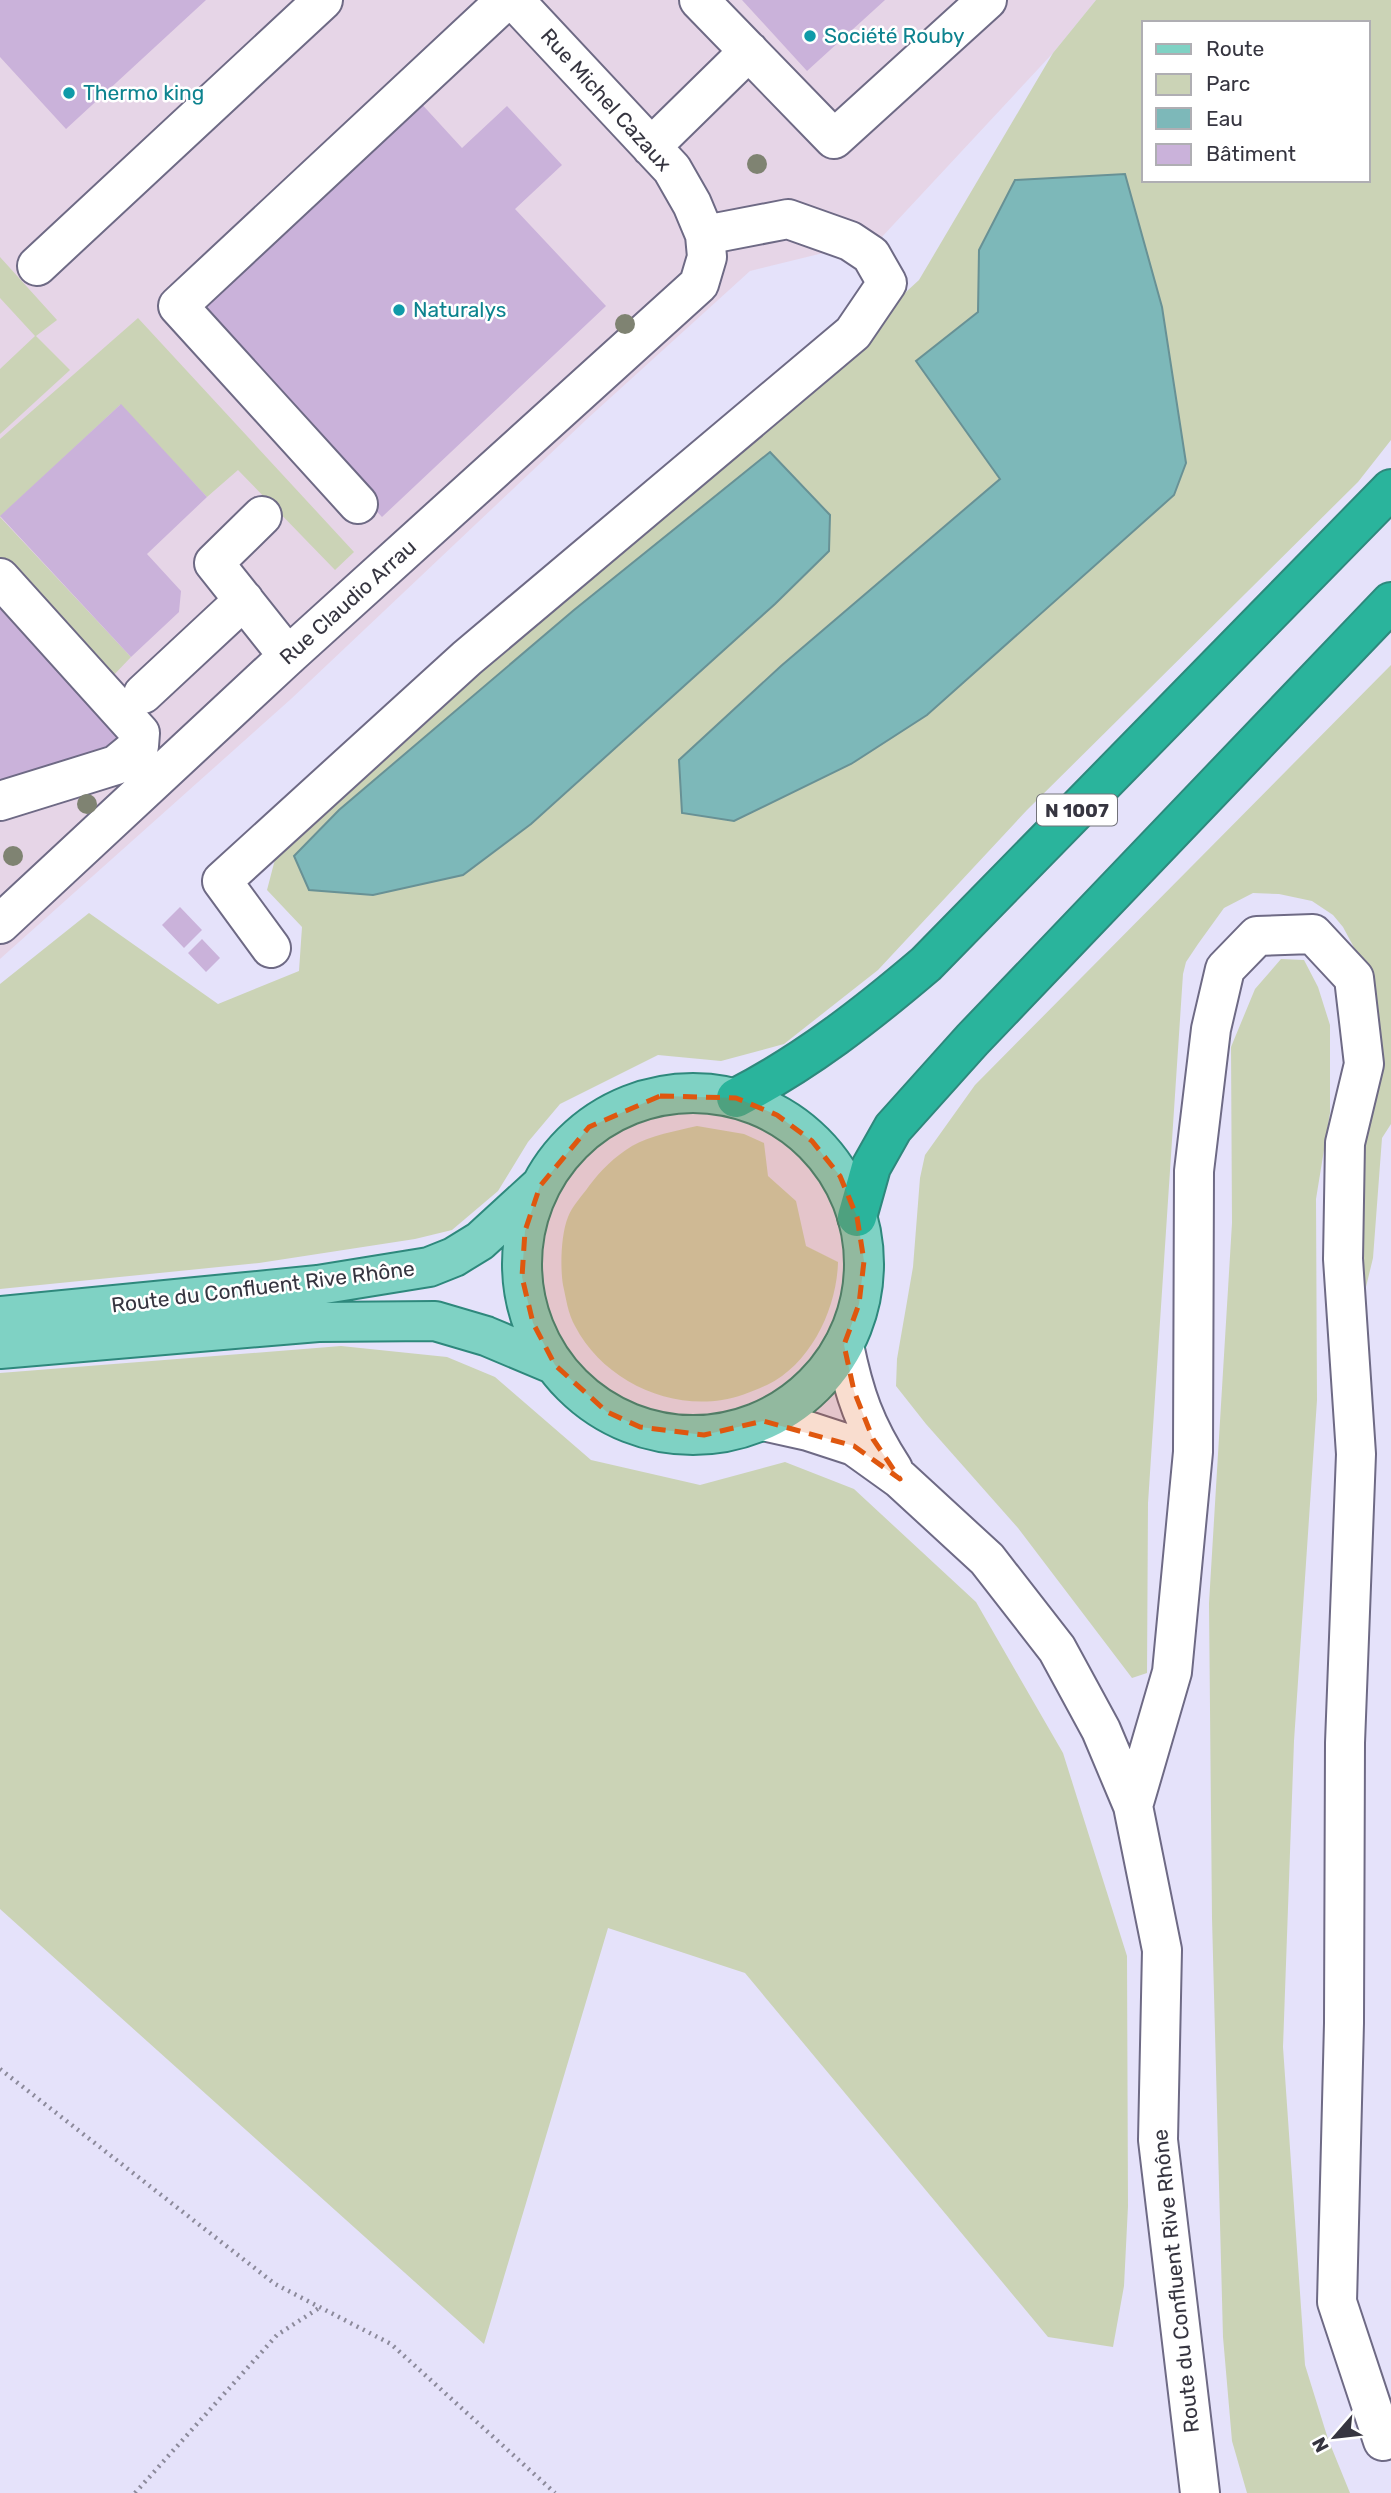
<svg xmlns="http://www.w3.org/2000/svg" width="1391" height="2493" font-family="Rubik,sans-serif">
  <style>
    .industrial { fill: #e6d5e7 }
    .green { fill: #cbd3b6; fill-rule: evenodd }
    .water { fill: #7db8b9; stroke: #689195; stroke-width: 2 }
    .building { fill: #cab2da }
    .lines { fill: none; stroke-linecap: round; stroke-linejoin: round }
    .minor-casing { stroke: #6e6a85; stroke-width: 42 }
    .major-casing { stroke: #2e887c; stroke-width: 42 }
    .highway-casing { stroke: #2e887c; stroke-width: 42 }
    .path { stroke: #8c8a9b; stroke-width: 4.5; stroke-dasharray: 2 5; stroke-linecap: butt }
    .minor { stroke: #fff; stroke-width: 38 }
    .major { stroke: #7fd2c4; stroke-width: 38 }
    .highway { stroke: #2ab49c; stroke-width: 38 }
    .tree { fill: #7f8372 }
    .marked { fill: #df570f; fill-opacity: 0.2; stroke: #df570f; stroke-width: 5; stroke-dasharray: 14 9; stroke-linejoin: round }
    .culture-dot { fill: #0f9aa8; stroke: #fff; stroke-width: 2.5 }
    .labels { text-anchor: middle; stroke-width: 5; stroke-linejoin: round; paint-order: stroke }
    .shield { fill: #fff; stroke: #727279; stroke-width: 2 }
    .shield-label { font-size: 19px; font-weight: bold; fill: #363540 }
    .culture-label { font-size: 21px; fill: #0d838f; stroke: #fff; text-anchor: start }
    .street-label { font-size: 21px; fill: #363540; stroke: #fff }
  </style>
  <rect width="100%" height="100%" fill="#e5e2fa"/>
  <!-- industrial -->
  <path class="industrial" d="M0,0H1096L1053,53L880,239L750,271L587,419L291,699L0,959Z"/>
  <!-- green -->
  <path class="green" d="M1096,0H1391V440L1358,482L1027,810L878,970L784,1044L721,1061L658,1055L560,1104L528,1142L498,1191L452,1230L415,1239L259,1263L0,1289V984L89,913L218,1004L299,971L302,927L267,890L279,844L769,418L919,280L1053,53ZM1144,23H1368V180H1144Z
    M0,257L57,320L36,336L70,370L0,434V369L35,336L0,298Z
    M138,318L354,552L335,570L238,470L207,497L120,405L0,517L131,657L111,678L0,558V439Z
    M1391,665V1124L1382,1138L1373,1258L1365,1291L1360,1226L1366,970L1343,927L1333,915L1312,901L1279,894L1253,893L1224,908L1198,944L1186,962L1183,974L1148,1503L1147,1673L1132,1678L1018,1528L926,1424L896,1386L897,1359L913,1267L920,1178L925,1155L975,1085Z
    M1281,959L1304,960L1318,987L1330,1025V1113L1316,1199L1317,1400L1294,1741L1283,2047L1305,2365L1328,2439L1350,2493H1247L1232,2441L1223,2337L1212,1918L1209,1603L1232,1223L1231,1047L1255,989Z
    M697,1126L744,1134L764,1143L768,1176L796,1201L806,1246L838,1262C837,1308 811,1364 767,1385C753,1391 738,1398 722,1400C664,1409 602,1378 575,1326C568,1314 566,1298 563,1285C560,1267 561,1234 568,1217C572,1206 583,1195 589,1186C601,1170 614,1157 632,1146C651,1135 676,1131 697,1126Z
    M341,1346L447,1357L495,1377L591,1460L700,1485L785,1462L854,1489L976,1602L1063,1753L1127,1956L1128,2206L1124,2286L1113,2347L1048,2337L745,1973L608,1928L484,2344L0,1909V1373Z"/>
  <!-- water -->
  <path class="water" d="M1125,174L1162,307L1186,463L1174,495L927,715L851,764L734,821L682,813L679,760L781,666L1000,479L916,361L978,312L979,250L1015,180Z
    M770,452L830,515L829,551L775,604L531,824L463,875L373,895L309,890L294,856L339,810L574,610Z"/>
  <!-- building -->
  <path class="building" d="M0,0H206L66,129L0,57Z
    M742,0H885L807,71Z
    M418,100L462,148L507,106L562,165L515,209L606,306L382,517L191,314Z
    M121,404L207,497L147,554L181,591L179,612L131,657L0,516Z
    M0,609L126,746L0,788Z
    M180,907L202,930L184,948L162,925Z
    M202,939L220,958L206,972L188,953Z"/>
  <g class="lines">
    <defs>
      <path id="minor" d="M699,0L834,139L987,0
        M651,147L749,51
        M37,266L323,0
        M358,504L178,306L506,0
        M262,516L214,563L288,656
        M0,578L140,733L139,746L116,765L0,801
        M143,694L244,600
        M0,924L288,656L699,284L707,257L705,235L692,204L672,169L514,0
        M271,948L222,881L467,658L853,333L887,283L871,255L850,241L788,219L705,235
        M844,1345C854,1394 865,1426 893,1469
        M763,1421L808,1431L854,1446L900,1479L987,1559L1057,1649L1101,1730L1133,1806L1162,1950L1158,2140L1200,2493
        M1133,1806L1172,1672L1193,1452L1194,1171L1211,1029L1225,969L1257,936L1313,934L1354,978L1364,1064L1345,1143L1343,1259L1356,1454L1345,1743L1344,2023L1337,2302L1383,2441"/>
      <path id="major" d="M522 1264a171 171 0 1 1 342 0a171 171 0 1 1-342 0Z
        M0,1316L318,1285L429,1267L454,1257L480,1241L539,1187
        M0,1349L318,1322L435,1321L486,1336L555,1365"/>
      <path id="highway" d="M736,1098C806,1062 866,1015 926,964L1391,489
        M857,1217L871,1167L893,1128L972,1040L1391,602"/>
    </defs>
    <!-- minor casing -->
    <use href="#minor" class="minor-casing"/>
    <!-- major casing -->
    <use href="#major" class="major-casing"/>
    <!-- highway casing -->
    <use href="#highway" class="highway-casing"/>
    <!-- path -->
    <path class="path" d="M0,2069L275,2284L391,2344L555,2493
      M135,2493L277,2335L319,2308"/>
    <!-- minor -->
    <use href="#minor" class="minor"/>
    <!-- major -->
    <use href="#major" class="major"/>
    <!-- highway -->
    <use href="#highway" class="highway"/>
  </g>
  <!-- trees -->
  <g class="tree">
    <circle cx="757" cy="164" r="10"/>
    <circle cx="625" cy="324" r="10"/>
    <circle cx="87" cy="804" r="10"/>
    <circle cx="13" cy="856" r="10"/>
  </g>
  <!-- marked area -->
  <path class="marked" d="M660,1096L736,1098L777,1115L812,1141L840,1176L857,1217L864,1261L859,1304L844,1345L854,1391L873,1439L900,1479L854,1446L763,1421L704,1435L640,1427L607,1412L555,1365L533,1323L522,1277L525,1231L540,1186L589,1127Z"/>
  <!-- markers -->
  <g class="culture-dot">
    <circle cx="810" cy="36" r="7"/>
    <circle cx="69" cy="93" r="7"/>
    <circle cx="399" cy="310" r="7"/>
  </g>
  <g class="labels">
    <!-- shield labels -->
    <rect class="shield" x="1037" y="794.5" width="80" height="31" rx="5"/>
    <g class="shield-label">
      <text x="1077" y="817">N 1007</text>
    </g>
    <!-- culture labels -->
    <g class="culture-label">
      <text x="824" y="43">Société Rouby</text>
      <text x="83" y="100">Thermo king</text>
      <text x="413" y="317">Naturalys</text>
    </g>
    <!-- street labels -->
    <g class="street-label">
      <text transform="translate(606 100) rotate(48)" y="7">Rue Michel Cazaux</text>
      <text transform="translate(348 602) rotate(-42)" y="7">Rue Claudio Arrau</text>
      <text transform="translate(263 1287) rotate(-7)" y="7">Route du Confluent Rive Rhône</text>
      <text transform="translate(1176 2281) rotate(-96)" y="7">Route du Confluent Rive Rhône</text>
    </g>
  </g>
  <!-- legend -->
  <rect x="1142" y="21" width="228" height="161" fill="#ffffff" stroke="#afaeb3" stroke-width="2"/>
  <rect x="1156" y="44" width="35" height="10" fill="#7fd2c4" stroke="#afaeb3" stroke-width="2"/>
  <text x="1206" y="56" font-size="21" fill="#363540">Route</text>
  <rect x="1156" y="74" width="35" height="21" fill="#cbd3b6" stroke="#afaeb3" stroke-width="2"/>
  <text x="1206" y="91" font-size="21" fill="#363540">Parc</text>
  <rect x="1156" y="108" width="35" height="21" fill="#7db8b9" stroke="#afaeb3" stroke-width="2"/>
  <text x="1206" y="126" font-size="21" fill="#363540">Eau</text>
  <rect x="1156" y="144" width="35" height="21" fill="#cab2da" stroke="#afaeb3" stroke-width="2"/>
  <text x="1206" y="161" font-size="21" fill="#363540">Bâtiment</text>
  <!-- north arrow -->
  <g transform="translate(1335 2437) rotate(242)" stroke="#ffffff" stroke-width="5" paint-order="stroke">
  <path d="M0-5L12 26L0 18L-12 26Z" fill="#363540"/>
  <text y="-10" font-size="19" font-weight="bold" text-anchor="middle" fill="#363540">N</text>
  </g>
</svg>
